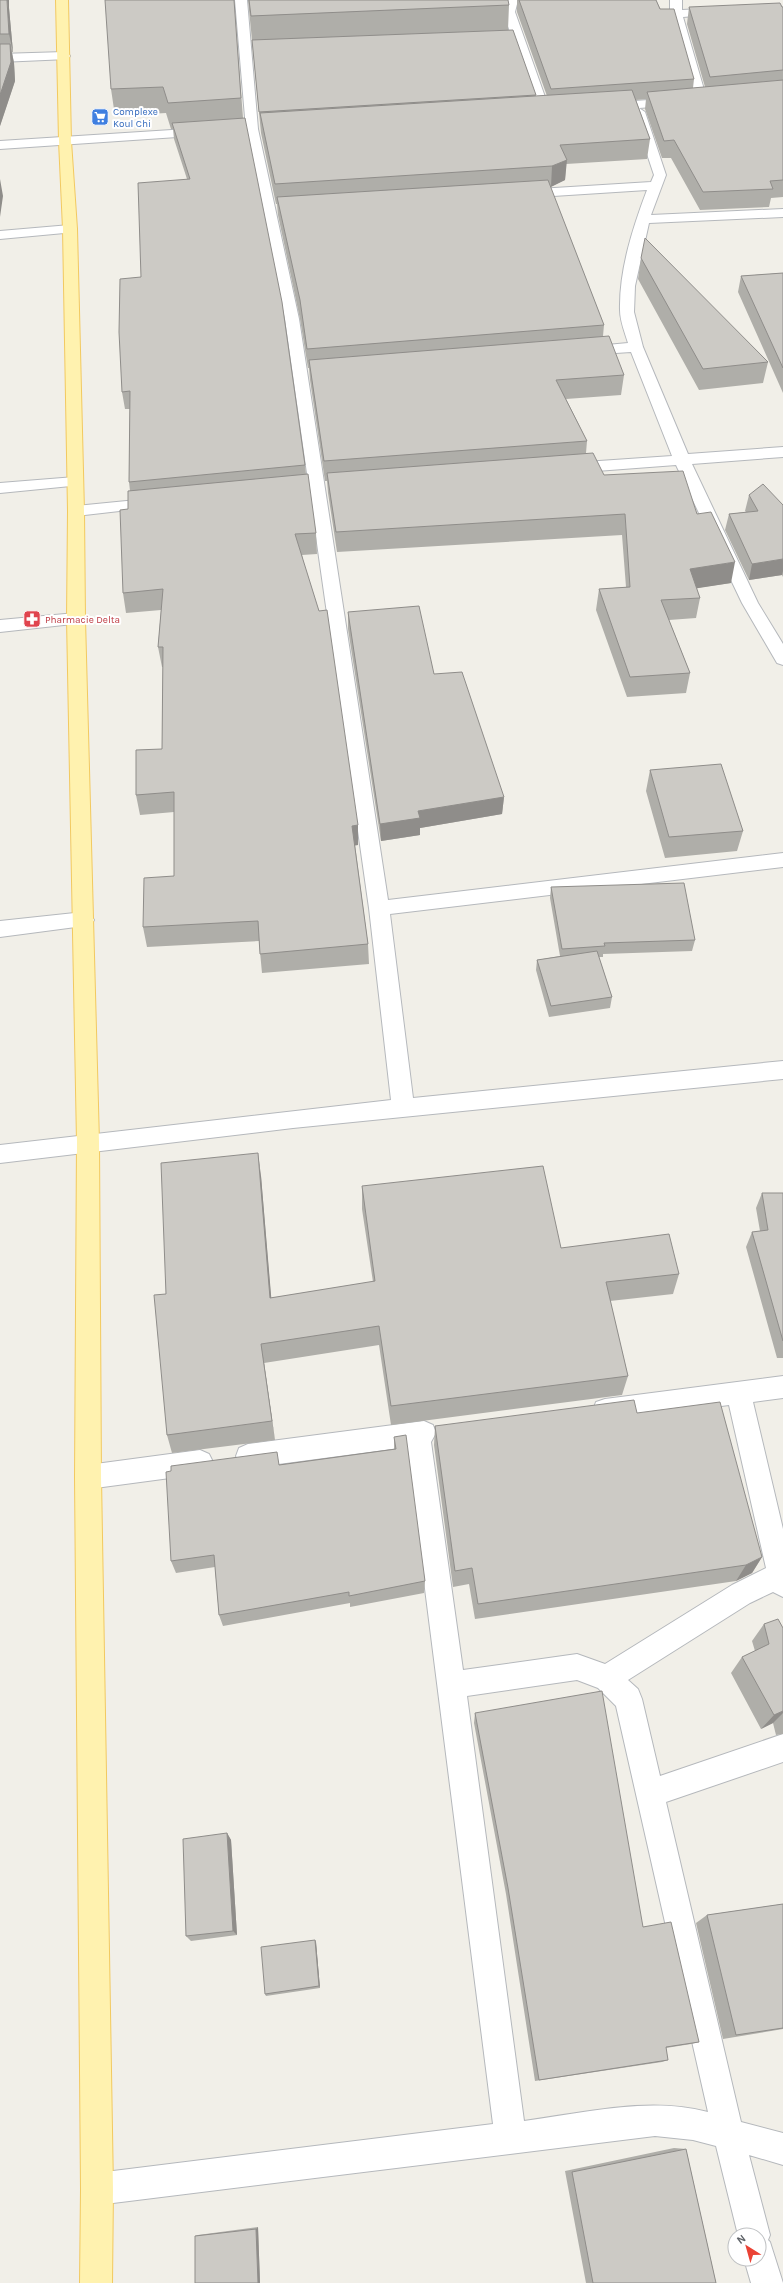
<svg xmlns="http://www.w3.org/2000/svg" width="783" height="2283" font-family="Karla,sans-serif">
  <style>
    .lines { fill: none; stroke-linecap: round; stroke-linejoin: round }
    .minor-casing { stroke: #b5b8bc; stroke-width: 2 }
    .major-casing { stroke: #f2c960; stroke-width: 2 }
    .minor { fill: #fff; fill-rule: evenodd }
    .major { fill: #fff2af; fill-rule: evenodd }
    .wall { fill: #afaea9 }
    .shaded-wall { fill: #8f8d8a }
    .building { fill: #cccac5; stroke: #8f8d8a }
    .labels { text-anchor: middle; stroke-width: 4; stroke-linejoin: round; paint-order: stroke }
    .far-shop-label { font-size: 10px; fill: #366cbe; stroke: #fff; text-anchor: start }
    .far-health-label { font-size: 10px; fill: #be3a42; stroke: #fff; text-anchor: start }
  </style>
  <rect width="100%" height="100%" fill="#f1efe8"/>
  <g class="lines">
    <defs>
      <path id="minor" d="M235,0H247L258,129L299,319L388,900L783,853V867L390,914L413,1098L783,1061V1079L293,1128L0,1163V1145L391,1100L369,908L285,319L246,129Z
        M506,0H518L515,12L550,111L548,114L544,115L538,111L513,39H485L479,36L485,33L510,32L503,12Z
        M670,0H682V10L719,8L725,11L719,14L683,17L707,100L705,103L701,104L695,100L670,14Z
        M64,52L68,53L70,56L68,59L0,62V54Z
        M676,98L682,102L680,105L639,108L645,112L666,175L651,215L783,209V217L649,223L635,286L634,312L643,347L688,454L783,447V457L692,464L758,603L783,644V665L777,663L742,603L676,465L570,473L564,471L562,468L564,465L570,463L672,456L631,352L585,355L578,351L585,347L628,343C625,333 620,321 620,310C619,270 633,227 647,190L522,198L515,194L522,190L651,182L654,175L633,112L639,108L607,111L601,107L607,103Z
        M203,128L207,129L209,132L207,135L0,149V141Z
        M70,225L75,226L77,229L75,232L0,239V231Z
        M75,477L81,479L83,482L81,485L0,493V483Z
        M157,498L163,500L165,503L163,506L76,516L70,514L68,511L70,508L76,506Z
        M76,613L82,615L85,619L82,623L0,632V620Z
        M84,912L91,915L94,920L91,925L0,937V921Z
        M783,1376V1398L753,1402L783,1529V1597L773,1592L750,1603L628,1680L638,1689L642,1699L660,1776L783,1734V1762L666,1802L741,2122L783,2133V2165L749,2155L770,2235L768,2240L770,2242L783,2283H751L744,2259H759V2235H738L716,2146L693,2140L655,2136L97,2205L86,2200L81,2189L86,2178L97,2173L493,2124L407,1447L248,1468L239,1464L236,1456L239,1448L248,1444L424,1421L433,1425L436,1433L431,1442L463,1670L577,1654L605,1664L732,1585L766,1568L729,1405L605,1421L596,1418L593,1410L596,1402L605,1399ZM577,1680L598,1688L616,1706L708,2112C650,2096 583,2113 524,2121L467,1696Z
        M200,1450L209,1454L213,1462L209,1470L200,1474L88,1489L79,1486L75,1477L79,1468L88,1465Z"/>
      <path id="major" d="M56,0H68L71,141L77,229L84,511L85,619L99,1142L101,1477L113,2189L112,2283H80L81,2189L75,1477L77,1142L67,619L68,511L63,229L59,141Z"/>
    </defs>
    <!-- minor casing -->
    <use href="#minor" class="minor-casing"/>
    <!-- major casing -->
    <use href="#major" class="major-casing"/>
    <!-- minor -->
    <use href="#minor" class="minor"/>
    <!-- major -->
    <use href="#major" class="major"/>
  </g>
  <!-- wall -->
  <path class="wall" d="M0,0L9,8L13,52H12L14,63L15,81L0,126Z
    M234,0L243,118L305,465L306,474L316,533L317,554L302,555L358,825V845H355L368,944L369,964L262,973L259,941L147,947L143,927L174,876V812L140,815L136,795L162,749L163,667H162L158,647L161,610L126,613L123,593L128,509L130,491L129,482L130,409H125L122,392L141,277L187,179L174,139L173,129H171L166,113L115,116L111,89Z
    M248,0H508L509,5L508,30L536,96H547L517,12V0H656L694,79L693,88L705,87L687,24L689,7H783V197L771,198L769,207L700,210L671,158H662L645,109L646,99L636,100L650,139L647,159L566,164L565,180L550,187L604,325L603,336L624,375L621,395L566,399L587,441L586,453L604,475L697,514L731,583L696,588L700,598L696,618L669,620L690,673L686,693L627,697L596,610L599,589L626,587L622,535L337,552L328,493L327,481H325L310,380L309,368H308L300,319L278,215L277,204H276L261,133L253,51L252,40Z
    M641,258L768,362L763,383L699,390L638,279Z
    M783,273V393L738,292L741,276Z
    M749,495L783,505V577L782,575L749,580L725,530L729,514L746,512L745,511Z
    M348,612L434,674L504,797L502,814L420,828V835L381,841L348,629Z
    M650,770L743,831L737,851L665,858L646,791Z
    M551,887L695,940L692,951L603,954V957H599L612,997L610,1008L549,1017L536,970L537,960L560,956L550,898Z
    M261,1176L271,1298L373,1282L362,1209V1186L561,1248L679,1274L673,1294L610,1301L628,1376L622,1395L391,1425L379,1345L264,1363L275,1440L172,1453L167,1435L166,1294Z
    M762,1193H783V1358H777L746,1247L752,1232L760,1231L756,1208Z
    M637,1413L762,1557L752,1573L736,1581L475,1619L469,1584L453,1587L434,1445L435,1426Z
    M394,1437L425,1581L424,1593L350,1607V1603L223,1626L219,1615L215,1567L176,1573L171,1561L279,1465L394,1449Z
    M764,1624L783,1628V1734L776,1735L773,1723L761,1729L731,1673L742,1657L755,1651L752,1641Z
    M475,1713L643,1927L699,2042L691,2044L666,2048L668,2060L662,2062L535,2081L506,1894L474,1723Z
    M227,1833L231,1840L237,1935L191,1941L186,1936Z
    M783,1904V2029L723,2039L696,1923L707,1915Z
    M315,1940L316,1942L320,1988L266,1996L265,1994Z
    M674,2148L686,2149L716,2283H586L565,2171Z
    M258,2227L260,2283L195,2236L198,2235Z"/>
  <!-- shaded-wall -->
  <path class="shaded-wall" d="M7,0H9V8L13,52L9,34Z
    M10,44L14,63L15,81L0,126V95Z
    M567,160L565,180L551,187L552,166Z
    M0,179L3,196L0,217Z
    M783,559V571L782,575L749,580L752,564Z
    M735,562L731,583L686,590L690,569Z
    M504,797L502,814L420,828V835L381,841L380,824L418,811Z
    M358,825V845L353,846L352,826Z
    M258,1153L261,1176L273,1318L270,1298Z
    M261,1344L264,1363L275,1440L272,1421Z
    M762,1557L752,1573L736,1581L746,1565Z
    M783,1711V1713L773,1723L761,1729L774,1715Z
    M227,1833L231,1840L237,1935L233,1931Z
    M315,1940L316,1942L320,1988L319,1986Z
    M258,2227L260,2283H258L256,2229Z"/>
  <!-- building -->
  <path class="building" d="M0,0H7L9,34H0Z
    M105,0H234L241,98L168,103L163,87L111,89Z
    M249,0H508L509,5L251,16Z
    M519,0H656L660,9H674L694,79L551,89Z
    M780,3L782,7H783V70L710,77L689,7Z
    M513,30L536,95L259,112L252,40Z
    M0,44H10L11,62L0,95Z
    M783,80V180L770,181L773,189L703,192L674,140L664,141L647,92Z
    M632,90L650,139L560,145L567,160L552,166L275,184L260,113Z
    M245,118L282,302L305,465L129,482L130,391L122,392L119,332L120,279L141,277L138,183L190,179L172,123Z
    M548,180L604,325L307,349L300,300L277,197Z
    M645,238L768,362L703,369L641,258Z
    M783,273V368L741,276Z
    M609,336L624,375L556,380L587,441L324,461L309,360Z
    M593,453L604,475L683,471L697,514L711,512L735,562L690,569L700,598L661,600L690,673L630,677L599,589L630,587L625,514L336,532L327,473Z
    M308,474L316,533L295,534L319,611L327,610L358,825L352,826L368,944L260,954L258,921L143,927L144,878L174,876V792L136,795V750L162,749L163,647H158L163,589L123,593L120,510L128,509V491Z
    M763,484L783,505V559L752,564L729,514L758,511L749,495Z
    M419,606L434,674L462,672L504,797L418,811L420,818L380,824L348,612Z
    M721,764L743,831L669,837L650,770Z
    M684,883L695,940L604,943L605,946L562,949L551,887Z
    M597,951L612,997L551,1006L537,960Z
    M258,1153L270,1298L375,1281L362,1186L543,1166L561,1248L669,1234L679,1274L606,1282L628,1376L391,1406L379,1326L261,1344L272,1421L167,1435L154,1295L166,1294L161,1163Z
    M762,1193H783V1341L752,1232L768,1230Z
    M634,1400L637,1413L720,1402L762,1557L746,1565L478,1604L472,1568L455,1571L435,1426Z
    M406,1435L425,1581L349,1596V1592L219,1615L214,1555L171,1561L166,1472L171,1471V1466L277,1452L279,1465L396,1449L394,1437Z
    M778,1619L783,1628V1711L774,1715L742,1657L769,1644L764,1624Z
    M602,1691L643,1927L671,1922L699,2042L666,2047L668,2060L539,2080L508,1888L475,1713Z
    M227,1833L233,1931L186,1936L183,1839Z
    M783,1904V2028L736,2035L707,1915Z
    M315,1940L319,1986L265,1994L261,1947Z
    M686,2149L716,2283H593L572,2172Z
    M256,2229L258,2283H195V2236Z"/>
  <!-- icons -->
  <defs>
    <symbol id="supermarket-square" viewBox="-11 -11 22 22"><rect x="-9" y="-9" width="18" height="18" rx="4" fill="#3f7fe0" stroke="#fff"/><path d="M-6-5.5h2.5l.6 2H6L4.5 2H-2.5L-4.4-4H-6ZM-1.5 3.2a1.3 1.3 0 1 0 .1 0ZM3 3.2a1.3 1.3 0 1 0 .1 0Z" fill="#fff"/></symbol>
    <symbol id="pharmacy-square" viewBox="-11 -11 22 22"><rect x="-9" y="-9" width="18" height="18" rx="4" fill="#e0444e" stroke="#fff"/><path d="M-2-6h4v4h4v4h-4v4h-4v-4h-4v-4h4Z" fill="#fff"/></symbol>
  </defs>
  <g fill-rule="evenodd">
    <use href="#supermarket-square" x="90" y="107" width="20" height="20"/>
    <use href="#pharmacy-square" x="22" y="609" width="20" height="20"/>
  </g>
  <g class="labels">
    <!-- far-shop labels -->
    <g class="far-shop-label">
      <text x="113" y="115">Complexe<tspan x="113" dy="12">Koul Chi</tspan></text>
    </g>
    <!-- far-health labels -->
    <g class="far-health-label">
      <text x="45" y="623">Pharmacie Delta</text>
    </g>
  </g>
  <!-- north arrow -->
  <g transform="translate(747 2247) rotate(323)"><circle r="19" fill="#ffffff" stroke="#bfc1c3"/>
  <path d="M0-3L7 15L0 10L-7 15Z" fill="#ea4335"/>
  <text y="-6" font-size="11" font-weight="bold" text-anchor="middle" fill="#5f6368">N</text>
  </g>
</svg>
